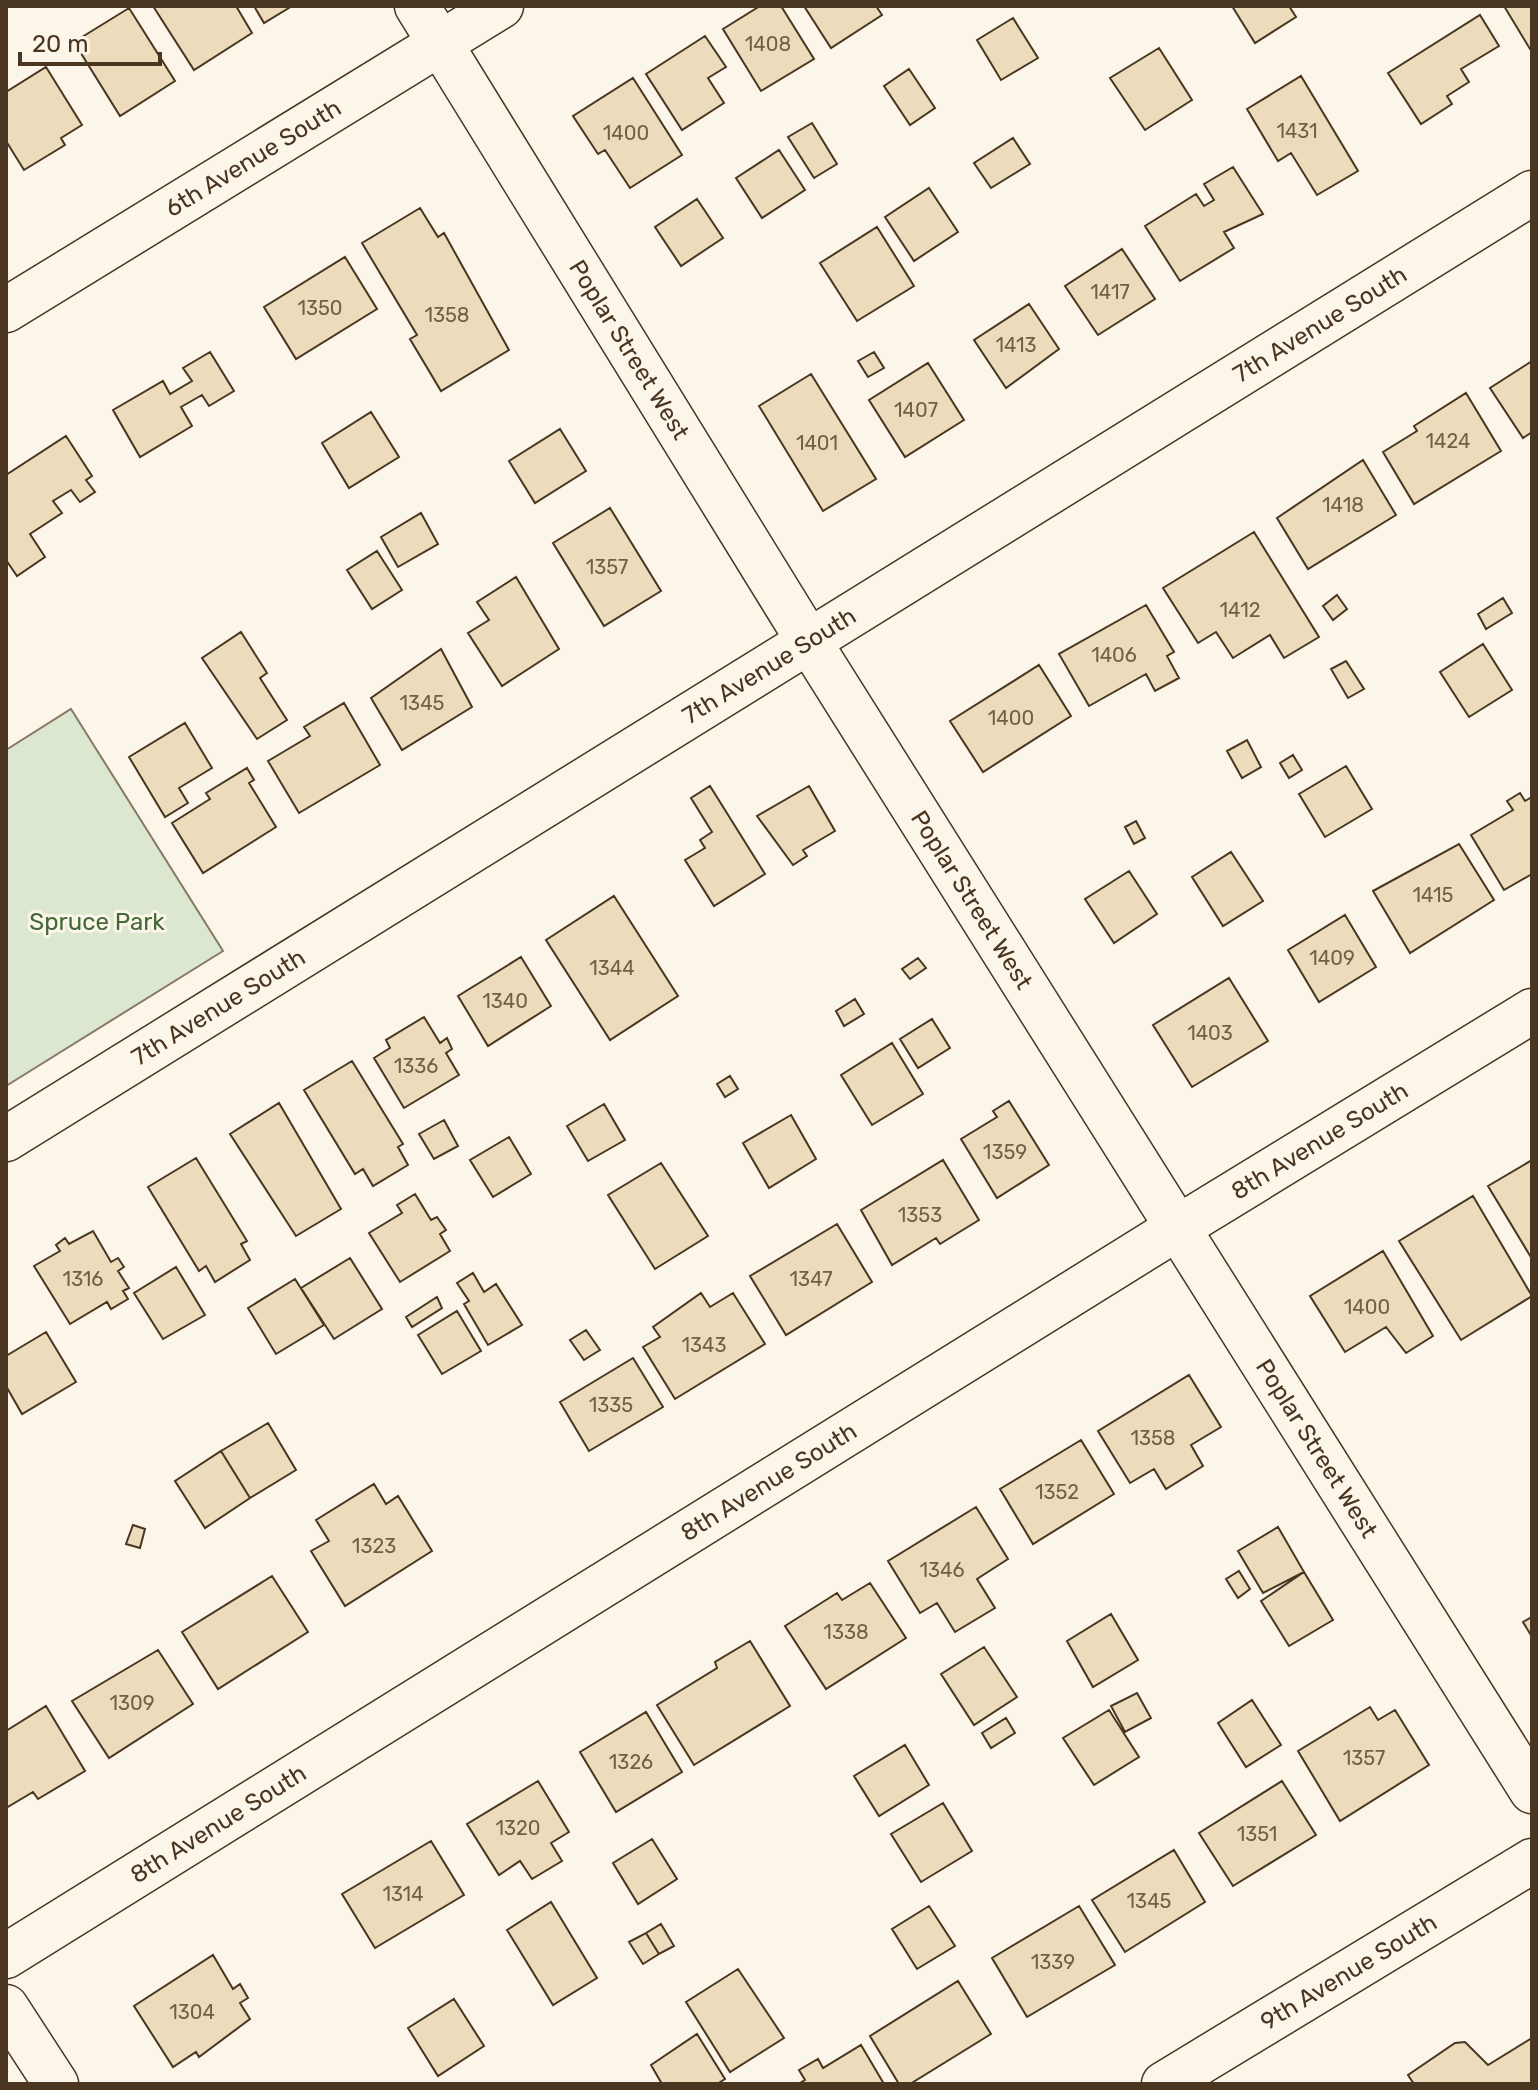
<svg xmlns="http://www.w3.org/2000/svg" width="1538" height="2090" font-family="Rubik,sans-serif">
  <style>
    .green { fill: #dce7d0; stroke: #887966; stroke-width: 2 }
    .building { fill: #ecdcbc; stroke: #4a3520; stroke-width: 2 }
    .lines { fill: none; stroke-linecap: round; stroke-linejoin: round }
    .minor-casing { stroke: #4a3520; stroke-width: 47 }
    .minor { stroke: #fbf6e9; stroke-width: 44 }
    .labels { text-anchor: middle; stroke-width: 6; stroke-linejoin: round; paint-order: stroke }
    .number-label { font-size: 20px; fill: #725f47 }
    .street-label { font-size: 24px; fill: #4a3520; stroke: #fbf6e9 }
    .park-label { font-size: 24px; fill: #436837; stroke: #fbf6e9 }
  </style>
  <rect width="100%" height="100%" fill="#fbf6e9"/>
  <!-- green -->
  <path class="green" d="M71,709L223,951L6,1086V750Z"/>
  <!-- building -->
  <path class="building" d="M153,6H236L252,33L194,70Z
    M254,6H292L264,23Z
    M760,6H781L814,59L761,91L723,29Z
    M804,6H876L882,15L831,48Z
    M1232,6H1289L1296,17L1255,43Z
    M1504,6H1532V48L1530,49Z
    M129,8L175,81L120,116L74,42Z
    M1480,15L1499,46L1461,69L1469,82L1447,96L1452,104L1421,124L1388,73Z
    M1013,18L1038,58L1001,80L977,40Z
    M705,36L726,67L708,78L724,103L682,130L646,74Z
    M1159,48L1192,100L1145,130L1110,78Z
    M46,67L82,125L61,138L65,145L24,170L6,141V92Z
    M909,69L935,108L910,125L884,86Z
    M1301,76L1358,171L1317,195L1291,153L1278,161L1247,109Z
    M633,78L682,155L630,188L605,150L598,154L573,116Z
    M812,123L837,164L814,178L788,137Z
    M1013,138L1030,164L991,188L974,163Z
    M779,150L805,190L762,218L736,178Z
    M1233,167L1263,214L1224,232L1234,248L1180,281L1145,226L1196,194L1204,206L1214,200L1204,184Z
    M929,188L958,232L914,261L885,217Z
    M697,199L723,238L681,266L655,227Z
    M420,208L438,237L444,233L509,350L441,391L410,339L417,335L362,243Z
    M877,227L914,286L857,321L820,263Z
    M1122,249L1155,299L1098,335L1065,286Z
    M345,257L377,309L296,359L264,307Z
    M1029,304L1059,349L1006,388L974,340Z
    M210,352L234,391L209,406L202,395L181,407L192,426L140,457L113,410L163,381L170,394L192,381L183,368Z
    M874,352L884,368L868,377L858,361Z
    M1532,361V432L1523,438L1490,388Z
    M928,363L964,420L905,457L869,400Z
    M811,374L876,479L823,511L759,406Z
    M1466,393L1501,451L1414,504L1383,452L1417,431L1414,426Z
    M371,412L399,457L349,488L322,443Z
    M560,429L586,471L535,503L509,461Z
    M66,436L92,476L86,480L95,492L80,502L71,490L53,501L62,513L30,534L45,557L17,576L6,560V475Z
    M1363,460L1396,515L1308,569L1277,518Z
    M610,508L661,591L604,626L553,543Z
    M421,513L438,544L398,567L381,537Z
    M1254,532L1319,637L1284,658L1270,635L1233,658L1216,632L1198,643L1163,588Z
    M377,551L402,590L372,609L347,570Z
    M516,577L559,649L502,686L468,633L489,620L477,602Z
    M1337,595L1347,609L1333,620L1323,606Z
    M1503,598L1512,613L1486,629L1478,614Z
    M1146,605L1174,652L1167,656L1179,678L1155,691L1146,674L1089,706L1059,654Z
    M241,632L267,673L260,678L287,720L257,739L202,658Z
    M1483,644L1512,690L1469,717L1440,672Z
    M441,649L472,707L402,750L371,698Z
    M1346,661L1364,689L1348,698L1331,669Z
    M1039,665L1071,716L983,772L950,721Z
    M344,703L380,765L299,813L268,761L310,736L304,727Z
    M185,723L212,768L179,788L188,803L165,817L129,757Z
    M1247,740L1261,767L1242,778L1227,751Z
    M1293,755L1302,770L1289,778L1280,763Z
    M1346,766L1372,809L1325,837L1299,794Z
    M247,768L254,780L249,783L276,827L203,873L172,823L210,799L206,793Z
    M710,786L765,874L714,906L685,860L705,848L700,840L712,832L691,798Z
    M809,786L835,831L803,850L807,856L793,865L757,816Z
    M1520,793L1525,801L1532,797V874L1504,890L1471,835L1513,810L1507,801Z
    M1136,821L1145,838L1134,844L1125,827Z
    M1459,844L1494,900L1410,953L1373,891Z
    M1231,852L1263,901L1223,926L1192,877Z
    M1129,871L1157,914L1114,943L1085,899Z
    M614,896L678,996L610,1040L546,940Z
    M1345,915L1376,967L1319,1002L1288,950Z
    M521,957L551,1006L488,1046L458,996Z
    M918,958L926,968L910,979L902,969Z
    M1229,978L1268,1041L1192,1087L1153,1025Z
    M855,999L864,1014L844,1026L836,1011Z
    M424,1017L440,1043L447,1038L452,1049L446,1053L459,1075L404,1108L374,1058L390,1048L386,1040Z
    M932,1019L950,1048L918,1068L900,1039Z
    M892,1043L923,1094L872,1125L841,1075Z
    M352,1061L403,1144L398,1147L408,1165L373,1186L363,1169L355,1174L304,1090Z
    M730,1076L738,1089L725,1097L717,1084Z
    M1009,1101L1049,1165L997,1198L961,1139L997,1117L993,1111Z
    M279,1103L341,1209L296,1236L230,1134Z
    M604,1104L625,1140L588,1161L567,1126Z
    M791,1115L816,1159L769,1188L743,1143Z
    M444,1120L458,1146L434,1159L419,1134Z
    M509,1137L531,1174L493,1197L470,1160Z
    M196,1158L247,1241L241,1244L250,1260L215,1282L206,1266L199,1271L148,1187Z
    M943,1160L979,1220L940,1244L936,1238L892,1265L861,1210Z
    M1532,1160V1259L1488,1186Z
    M661,1163L708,1236L655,1269L608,1195Z
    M415,1194L431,1220L437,1217L446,1230L440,1234L450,1251L400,1282L369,1233L402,1213L397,1205Z
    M1473,1196L1532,1296L1461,1340L1399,1241Z
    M837,1224L872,1282L786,1335L750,1276Z
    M93,1231L111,1262L118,1258L124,1267L118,1271L129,1288L123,1291L128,1299L111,1309L107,1302L70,1324L34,1266L60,1251L56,1245L65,1238L69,1244Z
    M1383,1251L1433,1336L1406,1353L1386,1327L1345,1352L1310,1296Z
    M350,1258L382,1309L334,1339L301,1288Z
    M176,1267L205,1315L163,1339L134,1293Z
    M473,1273L484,1292L496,1284L522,1325L488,1345L464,1304L469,1301L457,1283Z
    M295,1279L324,1325L276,1354L248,1308Z
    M701,1293L710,1307L733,1293L765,1344L675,1399L643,1347L660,1337L653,1327Z
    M437,1297L442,1308L412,1327L406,1317Z
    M457,1311L481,1351L442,1374L418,1335Z
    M586,1330L600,1350L584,1360L570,1340Z
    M46,1332L76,1382L22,1414L6,1386V1356Z
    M633,1358L663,1407L589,1451L560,1402Z
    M1189,1375L1221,1427L1191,1445L1203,1466L1166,1489L1154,1469L1130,1483L1098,1431Z
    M268,1423L296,1470L250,1498L221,1451Z
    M1081,1440L1114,1494L1033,1544L1000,1489Z
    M221,1451L250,1498L205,1528L175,1481Z
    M374,1484L386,1504L398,1496L432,1551L345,1606L311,1551L329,1541L316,1520Z
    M976,1507L1008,1559L977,1579L995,1608L955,1632L937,1603L920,1613L888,1561Z
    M133,1525L145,1529L140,1548L126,1544Z
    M1278,1527L1304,1572L1263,1593L1238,1551Z
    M1239,1571L1250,1589L1238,1598L1226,1579Z
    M1304,1572L1333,1620L1289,1646L1261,1601Z
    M272,1576L308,1632L218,1689L182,1632Z
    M870,1583L906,1638L826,1689L785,1626L837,1593L842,1600Z
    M1111,1614L1138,1660L1093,1687L1067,1641Z
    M1532,1617V1637L1523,1622Z
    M750,1641L790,1706L694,1765L657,1705L717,1668L715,1662Z
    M984,1647L1017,1697L974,1725L941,1674Z
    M158,1650L193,1704L109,1758L72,1701Z
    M1137,1693L1151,1718L1125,1732L1111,1706Z
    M1252,1700L1281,1745L1246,1767L1218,1723Z
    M46,1706L85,1771L38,1799L33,1792L6,1808V1731Z
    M1370,1707L1378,1720L1395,1710L1429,1765L1340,1821L1298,1751Z
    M1109,1710L1139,1757L1094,1785L1063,1738Z
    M646,1712L682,1772L616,1812L580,1752Z
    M1006,1718L1015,1733L991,1748L982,1733Z
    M905,1745L929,1785L879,1816L854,1776Z
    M538,1781L569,1832L551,1843L562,1861L532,1879L520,1861L499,1875L467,1824Z
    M1282,1781L1316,1835L1233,1886L1199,1833Z
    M943,1803L972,1851L921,1882L891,1834Z
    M652,1839L677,1879L638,1904L613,1863Z
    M431,1841L464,1895L375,1948L342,1894Z
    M1174,1850L1205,1902L1125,1952L1092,1900Z
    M551,1902L597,1978L553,2005L507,1930Z
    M929,1906L955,1946L917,1969L892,1929Z
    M1079,1906L1115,1965L1027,2017L992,1958Z
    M661,1924L674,1946L659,1954L646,1933Z
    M646,1933L659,1954L643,1964L629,1942Z
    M213,1955L233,1989L240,1984L248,1998L240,2003L250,2019L199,2057L196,2052L173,2067L134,2006Z
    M738,1969L784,2038L730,2072L686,2002Z
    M958,1981L991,2034L910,2084H899L870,2036Z
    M454,1999L484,2046L438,2076L408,2028Z
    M697,2034L725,2079L717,2084H662L651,2065Z
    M1532,2038V2084H1414L1408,2075L1455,2043L1465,2042L1488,2065Z
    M861,2045L884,2084H798L805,2080L799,2070L818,2059L823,2068Z"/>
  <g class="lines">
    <defs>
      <g id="minor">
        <path id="s1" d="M417,6L808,640L1532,1791"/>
        <path id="s2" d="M6,310L501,6"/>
        <path id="s3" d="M6,1139L1532,193"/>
        <path id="s4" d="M6,1956L1179,1227L1532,1011"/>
        <path d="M6,2007L56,2084"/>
        <path id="s5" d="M1164,2084L1532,1861"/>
      </g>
    </defs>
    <!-- minor casing -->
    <use href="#minor" class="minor-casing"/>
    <!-- minor -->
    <use href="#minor" class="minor"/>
  </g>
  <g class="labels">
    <!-- number labels -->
    <g class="number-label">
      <text x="768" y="51">1408</text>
      <text x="1297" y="138">1431</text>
      <text x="626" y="140">1400</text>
      <text x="1110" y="299">1417</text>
      <text x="320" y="315">1350</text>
      <text x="447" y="322">1358</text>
      <text x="1016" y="352">1413</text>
      <text x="916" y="417">1407</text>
      <text x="1448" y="448">1424</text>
      <text x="817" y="450">1401</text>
      <text x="1343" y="512">1418</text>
      <text x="607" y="574">1357</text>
      <text x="1240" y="617">1412</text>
      <text x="1114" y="662">1406</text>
      <text x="422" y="710">1345</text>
      <text x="1011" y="725">1400</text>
      <text x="1433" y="902">1415</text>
      <text x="1332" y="965">1409</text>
      <text x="612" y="975">1344</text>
      <text x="505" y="1008">1340</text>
      <text x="1210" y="1040">1403</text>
      <text x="416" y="1073">1336</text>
      <text x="1005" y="1159">1359</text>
      <text x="920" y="1222">1353</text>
      <text x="83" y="1286">1316</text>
      <text x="811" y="1286">1347</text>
      <text x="1367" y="1314">1400</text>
      <text x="704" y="1352">1343</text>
      <text x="611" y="1412">1335</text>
      <text x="1153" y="1445">1358</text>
      <text x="1057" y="1499">1352</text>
      <text x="374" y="1553">1323</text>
      <text x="942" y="1577">1346</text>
      <text x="846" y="1639">1338</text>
      <text x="132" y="1710">1309</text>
      <text x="1364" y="1765">1357</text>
      <text x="631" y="1769">1326</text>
      <text x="518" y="1835">1320</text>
      <text x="1257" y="1841">1351</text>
      <text x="403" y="1901">1314</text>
      <text x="1149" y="1908">1345</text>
      <text x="1053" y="1969">1339</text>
      <text x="192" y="2019">1304</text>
    </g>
    <!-- street labels -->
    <g class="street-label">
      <text dy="8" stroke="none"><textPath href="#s2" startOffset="290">6th Avenue South</textPath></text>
      <text dy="8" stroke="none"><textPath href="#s3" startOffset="1546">7th Avenue South</textPath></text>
      <text dy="8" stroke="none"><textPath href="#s1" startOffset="404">Poplar Street West</textPath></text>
      <text dy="8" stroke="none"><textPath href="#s3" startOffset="898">7th Avenue South</textPath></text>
      <text dy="8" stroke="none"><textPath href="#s1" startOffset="1052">Poplar Street West</textPath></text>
      <text dy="8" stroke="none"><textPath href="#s3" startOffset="250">7th Avenue South</textPath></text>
      <text dy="8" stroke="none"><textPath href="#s4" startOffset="1546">8th Avenue South</textPath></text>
      <text dy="8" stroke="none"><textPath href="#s1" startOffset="1700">Poplar Street West</textPath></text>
      <text dy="8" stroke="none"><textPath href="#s4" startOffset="898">8th Avenue South</textPath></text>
      <text dy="8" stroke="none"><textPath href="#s4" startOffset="250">8th Avenue South</textPath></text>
      <text dy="8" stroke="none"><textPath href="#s5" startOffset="216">9th Avenue South</textPath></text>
    </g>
    <!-- park labels -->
    <g class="park-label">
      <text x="97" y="930">Spruce Park</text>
    </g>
  </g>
  <!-- border -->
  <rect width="1538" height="2090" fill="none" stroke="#4a3520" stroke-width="16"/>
  <!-- scale -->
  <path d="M20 52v12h140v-12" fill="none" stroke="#4a3520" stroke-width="4"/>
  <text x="32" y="52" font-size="24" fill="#4a3520" stroke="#fbf6e9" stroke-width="6" paint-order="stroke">20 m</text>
</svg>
